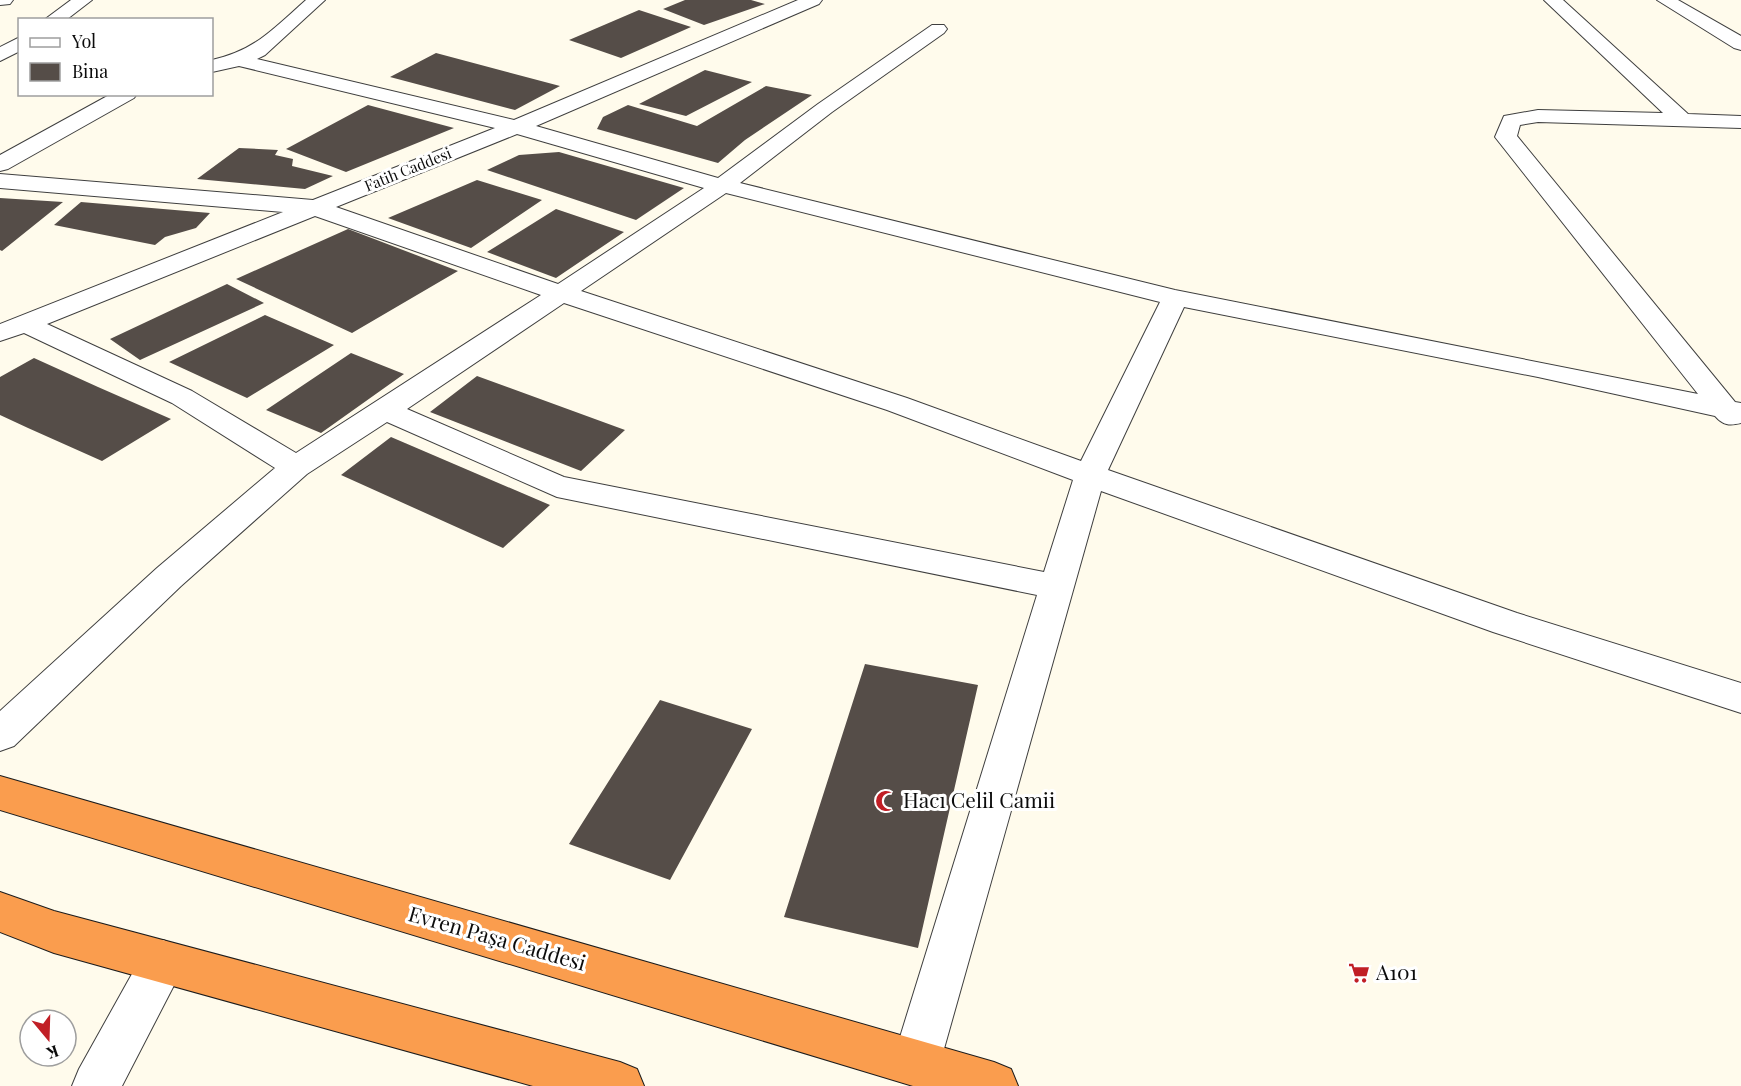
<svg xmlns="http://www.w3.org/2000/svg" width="1741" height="1086" font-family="'Playfair Display',serif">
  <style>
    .building { fill: #554d48 }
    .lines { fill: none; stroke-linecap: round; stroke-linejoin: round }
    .minor-casing { stroke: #3f3f3f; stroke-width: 2 }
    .highway-casing { stroke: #1d1d1d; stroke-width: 2 }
    .minor { fill: #fff; fill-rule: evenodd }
    .highway { fill: #fa9d4e; fill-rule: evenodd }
    .labels { text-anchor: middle; stroke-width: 6; stroke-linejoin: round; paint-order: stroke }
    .far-street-label { font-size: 15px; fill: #0c0c0c; stroke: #fff }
    .near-poi-label { font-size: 21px; fill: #0c0c0c; stroke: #fff; text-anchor: start }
    .near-street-label { font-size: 21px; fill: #0c0c0c; stroke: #fff }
  </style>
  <rect width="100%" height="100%" fill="#fffbec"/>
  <!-- building -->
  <path class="building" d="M685,0H751L765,4L704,25L663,9Z
    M639,10L691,27L621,58L569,40Z
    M436,53L560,86L515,110L390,77Z
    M705,70L752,82L686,116L639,104Z
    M766,86L812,95L745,140L718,163L597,129L603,117L628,105L697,126Z
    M368,105L454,128L346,172L286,149Z
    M239,148L278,150L275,155L293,159L292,166L333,176L305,189L197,179Z
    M559,152L684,188L636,220L487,170L519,155Z
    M477,180L542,200L471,248L388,218Z
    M0,198L63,202L2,251L0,250Z
    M81,202L210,213L196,228L165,237L155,245L54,225Z
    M556,209L624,232L556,278L487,252Z
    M348,229L458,271L352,333L236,279Z
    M227,284L264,303L140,360L110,339Z
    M265,315L334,345L247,398L169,362Z
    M351,353L404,374L321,433L266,410Z
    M34,358L98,387L171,419L102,461L28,428L0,415V377Z
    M477,376L625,430L581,471L430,412Z
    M391,437L550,505L503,548L341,475Z
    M865,664L978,685L918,948L784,917Z
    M660,700L752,729L670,880L569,844Z"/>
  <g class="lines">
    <defs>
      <path id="minor" d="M0,0H13L10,4L0,5Z
        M71,0H92L66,20H44Z
        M306,0H325L265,55L257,59L514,120L798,0H822L819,4L536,126L718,178L818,104L932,25H944L947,29L944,33L832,112L740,183L1175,290L1698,394L1495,137L1504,116L1538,110L1663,113L1544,0H1563L1688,114L1741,116V128L1538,122L1520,125L1517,136L1735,402L1741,403V423C1729,426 1723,425 1715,416L1538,377L1184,307L1108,470L1517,613L1741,683V713L1493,632L1101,491L940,1063L933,1080L918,1086L899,1080L892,1063L1037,595L557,497L387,422L307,474L181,586L14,746L0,751V711L157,568L275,468L172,403L24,333L0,341V324L283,212L0,188V174L313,200L495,128L239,66L212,72V60C256,50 273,29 306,0ZM517,134L704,188L558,284L336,207ZM726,193L1160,302L1081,461L907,398L581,291ZM315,216L541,295L296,453L192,391L47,324ZM564,303L887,410L1073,480L1044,572L564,477L407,409Z
        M1657,0H1678L1741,36V50L1734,48Z
        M20,37V51L0,61V47Z
        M111,94H137L134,98L8,169L0,171V155Z
        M163,940L179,947L186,962L122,1086H72L79,1069L147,947Z"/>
      <path id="highway" d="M0,776L994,1062L1011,1069L1018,1086H913L0,810Z
        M0,892L54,911L620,1062L637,1069L644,1086H533L54,953L0,932Z"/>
    </defs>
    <!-- minor casing -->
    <use href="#minor" class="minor-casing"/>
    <!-- highway casing -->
    <use href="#highway" class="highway-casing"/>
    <!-- minor -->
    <use href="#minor" class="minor"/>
    <!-- highway -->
    <use href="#highway" class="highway"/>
  </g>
  <!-- icons -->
  <defs>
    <symbol id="mosque-bare" viewBox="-9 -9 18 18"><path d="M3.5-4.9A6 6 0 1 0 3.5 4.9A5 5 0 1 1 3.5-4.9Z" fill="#c11f26" stroke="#fff" stroke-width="2.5" paint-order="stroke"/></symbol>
    <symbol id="supermarket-bare" viewBox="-9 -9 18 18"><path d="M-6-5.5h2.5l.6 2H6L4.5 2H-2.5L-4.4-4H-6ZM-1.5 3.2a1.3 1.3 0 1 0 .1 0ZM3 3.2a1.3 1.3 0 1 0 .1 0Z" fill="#c11f26" stroke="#fff" stroke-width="2.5" paint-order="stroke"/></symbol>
  </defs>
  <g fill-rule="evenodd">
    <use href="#mosque-bare" x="871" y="786" width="30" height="30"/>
    <use href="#supermarket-bare" x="1344" y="958" width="30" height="30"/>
  </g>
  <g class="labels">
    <!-- far-street labels -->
    <g class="far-street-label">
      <text transform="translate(408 170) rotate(-22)" y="5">Fatih Caddesi</text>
    </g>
    <!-- near-poi labels -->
    <g class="near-poi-label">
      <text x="903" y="808">Hacı Celil Camii</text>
      <text x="1376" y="980">A101</text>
    </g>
    <!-- near-street labels -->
    <g class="near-street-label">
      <text transform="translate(497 939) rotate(16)" y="7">Evren Paşa Caddesi</text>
    </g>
  </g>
  <!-- legend -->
  <rect x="18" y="18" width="195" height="78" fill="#ffffff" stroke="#9e9e9e" stroke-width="1.5"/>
  <rect x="30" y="38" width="30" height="9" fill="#ffffff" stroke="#9e9e9e" stroke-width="1.5"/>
  <text x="72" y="48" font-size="18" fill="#0c0c0c">Yol</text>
  <rect x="30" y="63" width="30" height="18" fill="#554d48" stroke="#9e9e9e" stroke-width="1.5"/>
  <text x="72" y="78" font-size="18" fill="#0c0c0c">Bina</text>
  <!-- north arrow -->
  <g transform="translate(48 1038) rotate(161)"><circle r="28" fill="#ffffff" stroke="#9e9e9e" stroke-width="1.5"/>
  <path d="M0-4.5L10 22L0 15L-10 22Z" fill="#c11f26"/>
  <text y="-9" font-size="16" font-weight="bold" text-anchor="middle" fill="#0c0c0c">K</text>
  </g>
</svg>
